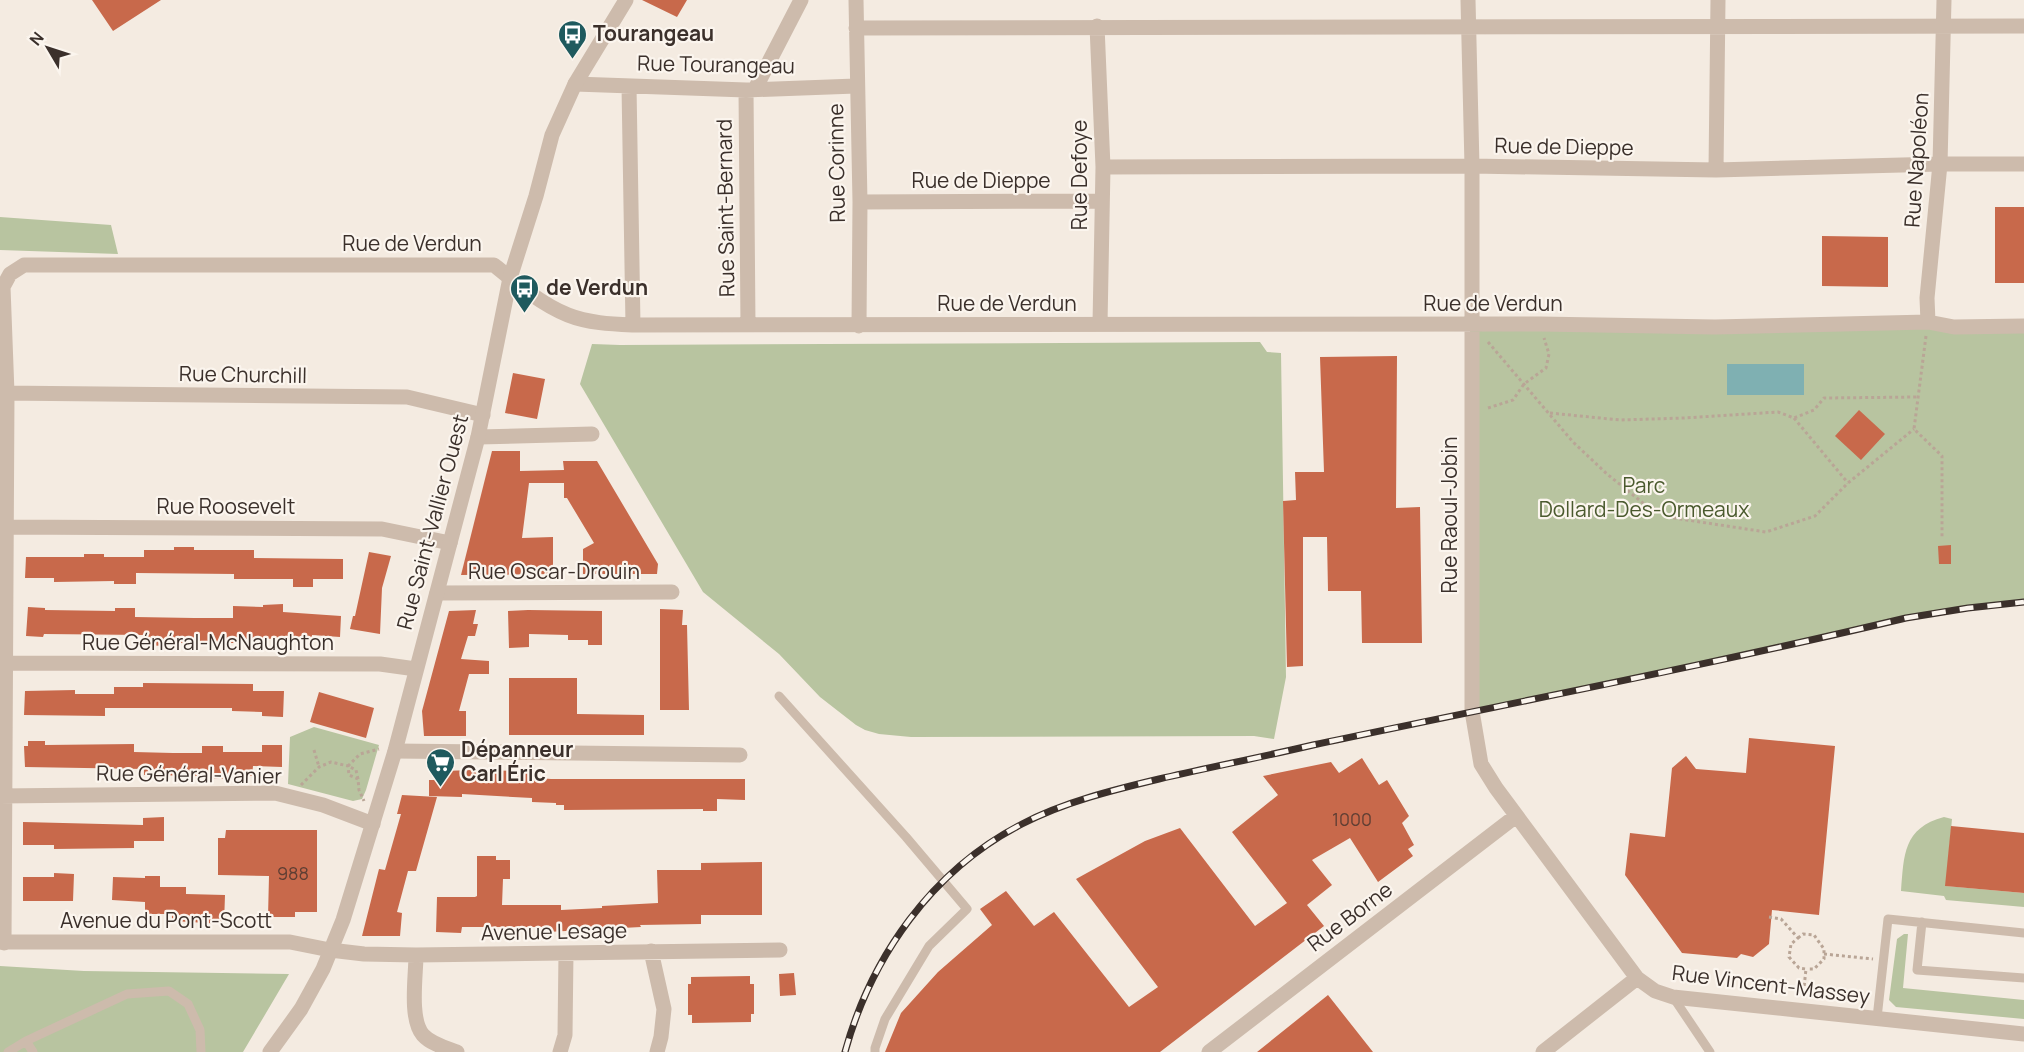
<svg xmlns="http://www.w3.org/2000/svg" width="2024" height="1052" font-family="Manrope,sans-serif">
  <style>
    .green { fill: #b8c4a0 }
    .water { fill: #7fb0b2 }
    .building { fill: #c8694b }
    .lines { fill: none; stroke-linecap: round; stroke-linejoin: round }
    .path { stroke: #b9a596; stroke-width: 3; stroke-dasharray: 3 3; stroke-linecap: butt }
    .service { stroke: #cdbbac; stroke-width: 9 }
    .minor { stroke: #cdbbac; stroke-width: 15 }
    .tertiary { stroke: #cdbbac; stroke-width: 15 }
    .rail-casing { stroke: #3b302b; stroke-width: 7 }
    .rail { stroke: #fbf5ee; stroke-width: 4.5; stroke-dasharray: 14; stroke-linecap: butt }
    .labels { text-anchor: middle; stroke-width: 4.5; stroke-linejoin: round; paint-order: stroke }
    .number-label { font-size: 18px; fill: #5e3e33 }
    .poi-label { font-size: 21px; font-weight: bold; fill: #3b302b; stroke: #fbf5ee; text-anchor: start }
    .street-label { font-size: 21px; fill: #3b302b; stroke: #fbf5ee }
    .park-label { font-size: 21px; fill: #4a5a2e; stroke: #fbf5ee }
  </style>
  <rect width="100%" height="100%" fill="#f4ebe1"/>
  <!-- green -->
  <path class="green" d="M0,217L111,225L118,254L0,250Z
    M1470,325L2024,326V600L1934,611L1472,711Z
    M1260,342L1267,352L1281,353L1286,677L1274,739L1254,736L911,737L879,734L865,730L856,725L820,697L779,654L703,592L580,384L592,344L620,345Z
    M314,727L379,745L366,790L362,799L353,801L288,784L290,737Z
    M1944,817L1952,819L1946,886L2024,893V907L1946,900L1944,896L1901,891C1904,855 1903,828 1944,817Z
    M1904,934H1908L1903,988L2024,1000V1019L1896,1007L1889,1000L1897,939Z
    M0,966L84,971L289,974L243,1052H0Z"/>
  <!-- water -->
  <path class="water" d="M1727,364H1804V395H1727Z"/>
  <!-- building -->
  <path class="building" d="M92,0H161L113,31Z
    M642,0H687L677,17Z
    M1995,207H2024V283H1995Z
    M1822,236L1888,237V287L1822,286Z
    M1397,356L1396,508L1420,507L1422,643H1362L1361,591H1328L1327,537H1303V666L1287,667L1283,501L1296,500L1295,472H1324L1320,357Z
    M513,373L545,379L537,419L505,413Z
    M1859,410L1885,434L1861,460L1835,436Z
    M492,451H520V471L564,470L563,461H597L658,564L657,574H583V549L594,543L567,498H564V483H529L522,538L553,537V574L461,575Z
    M1951,545V564H1939L1938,546Z
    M174,547H194V550H254V558L343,559V579H313V587H293V579H234V574L136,573V584H114V581L54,582V578H25L26,557H84V554H104V557H144V550H174Z
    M369,552L391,556L382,588L380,634L350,629L353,616H355Z
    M283,604V612L341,616L340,637L312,635V638L253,639V643H164V646L144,645V635L44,634L43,637L26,636L28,607L45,608V610L115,611V608H135V617L194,618H233V606L263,607V605Z
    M660,609L683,610L682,625H687L689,710H660Z
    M476,610L473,624H478L475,636H468L461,659L489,661V674H469L459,711H466V736H424L422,711L449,611Z
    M528,610L602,611V645H588V640H568V635L529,634V647L509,648L508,611Z
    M509,678H577V714L644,715V735H509Z
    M143,683L253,684V691H284L283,717L262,716V712L232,711V708H105V716L24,715L25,691L75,690V694H114V687H143Z
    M319,692L374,708L366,738L310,722Z
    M1749,738L1835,746L1819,915L1772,910L1769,944L1753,957L1741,954L1737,958L1682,953L1625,875L1630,833L1665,837L1672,768L1686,756L1696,769L1746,773Z
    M28,741H45V745L134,744V752L173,753H202V746H223V752H262V745H282V767L253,766L252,776H223V779H202V776L144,775V769L25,767L24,746H28Z
    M1362,758L1379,785L1387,780L1409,816L1402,823L1414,845L1408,849L1413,856L1378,882L1350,838L1312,860L1332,885L1307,905L1324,926L1160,1052H885L901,1013L938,972L992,925L980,909L1006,891L1034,926L1054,912L1129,1007L1158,987L1076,879L1145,841L1180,828L1255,926L1287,903L1232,832L1278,795L1263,776L1331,762L1339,773Z
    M472,770L528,771V777L551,779H745V800L717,799V811H703V809L564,810V805H556V803L532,802V798L462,794V797L429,796V780H444V771Z
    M402,795L437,797L416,871H408L397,912L402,913L400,936H362L379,869L385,870L401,814H397Z
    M164,817V841H134V848L54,849V845H23V822L143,825V818Z
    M1951,826L2024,833V893L1945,886Z
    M226,830H317V912H295V917H268L269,876L218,875V838H225Z
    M477,856H496V860H510V879H503L502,905H561V910L602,908V906L658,903L657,870H701V863L762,862V915H701V924L640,925L641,927L547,932V927H462L461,933L436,932L437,897H475L477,896Z
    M54,873L74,874L73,901H23V877H54Z
    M145,876H160V887H186V894L225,895L224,924L172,921V914H145V902L112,900L113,877L145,878Z
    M794,973L796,995L780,996L779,974Z
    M750,976V984H754V1014H751V1022L692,1023V1015H688V984H691V977Z
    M1328,995L1373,1052H1257Z"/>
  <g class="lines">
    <!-- path -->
    <path class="path" d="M1926,336L1914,429L1942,456V538
      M1488,342L1573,442L1607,474L1643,503L1674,518L1766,532L1815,516L1848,483L1914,429
      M1488,408L1513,400L1524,384L1546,368L1549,354L1544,338
      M1550,413L1620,420L1684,418L1778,412L1794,418L1814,410L1824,398L1919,397
      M1794,418L1848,483
      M314,750L319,767
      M358,779L356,770L348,766L360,754L379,749
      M301,785L319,767L331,762L348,766L349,775L358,779L359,790L364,801
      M1769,917L1781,919L1798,938L1791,944L1789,957L1799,968L1806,969L1803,997
      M1798,938L1803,934L1814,935L1824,949V959L1814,969H1807
      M1824,954L1873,959"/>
    <!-- service -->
    <path class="service" d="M779,696L906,837L967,909L929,946L885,1019L875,1048V1052
      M1922,922L1917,970L2024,978
      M1673,997L1710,1052
      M1877,1018L1888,919L2024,933
      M26,1041L33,1052
      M8,1052L26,1041L127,994L169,991L188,1004L200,1030L201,1052"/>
    <!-- minor -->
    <path class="minor" d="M856,0L860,202L859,326
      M1468,0L1472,166V711L1481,764L1496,788L1637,978
      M1097,26L1103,167L1100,324
      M856,28L2024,26
      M575,84L746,90L856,86
      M629,86L633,325
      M755,89L801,0
      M746,90L748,325
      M1103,167L1472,166L1716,170L1940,164H2024
      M1716,170L1718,0
      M860,202L1102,201
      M1928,322L1927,298L1940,164L1944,0
      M0,393L407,397L483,415
      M478,437L592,434
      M0,527L382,529L450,543
      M437,593L672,592
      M0,663L380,664L416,669
      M395,751L740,755
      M0,796L275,793L323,805L373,824
      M4,943L7,393L3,287L10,274L24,265H494C516,283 541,304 568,315C588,323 611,324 633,325L1540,324L1715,327L1928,322L1954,327L2024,326
      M330,950L364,954L416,955L780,950
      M651,951L664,1009L661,1037L657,1052
      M416,955C416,975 409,1019 423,1035C431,1044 446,1048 457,1052
      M560,1052L565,1035L566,953
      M1209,1052L1516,816
      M1543,1052L1637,978L1655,991L1673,997L2024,1034"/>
    <!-- tertiary -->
    <path class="tertiary" d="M0,942H290L330,950
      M270,1052L301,1009L323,969L343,920L395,751L478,437L510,278L536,196L552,135L575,84L626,0"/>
    <defs>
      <path id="rail" d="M845,1052C871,957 932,870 1022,824C1064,802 1113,790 1159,779C1211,767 1262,757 1313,745C1511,703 1709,665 1906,618L1968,608L2024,602"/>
    </defs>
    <!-- rail casing -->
    <use href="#rail" class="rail-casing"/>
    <!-- rail -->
    <use href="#rail" class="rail"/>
  </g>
  <!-- icons -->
  <defs>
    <symbol id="bus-pin" viewBox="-11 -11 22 30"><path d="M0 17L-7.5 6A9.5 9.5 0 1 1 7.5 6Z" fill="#1f5a5e" stroke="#fbf5ee"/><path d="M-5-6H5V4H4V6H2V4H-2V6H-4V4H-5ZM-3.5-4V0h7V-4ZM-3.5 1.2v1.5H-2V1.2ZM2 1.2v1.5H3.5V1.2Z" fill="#fff"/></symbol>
    <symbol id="supermarket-pin" viewBox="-11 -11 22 30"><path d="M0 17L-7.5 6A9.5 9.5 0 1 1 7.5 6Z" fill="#1f5a5e" stroke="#fbf5ee"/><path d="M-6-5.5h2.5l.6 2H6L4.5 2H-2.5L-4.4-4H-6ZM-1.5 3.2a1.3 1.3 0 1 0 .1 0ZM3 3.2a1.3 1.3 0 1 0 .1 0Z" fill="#fff"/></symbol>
  </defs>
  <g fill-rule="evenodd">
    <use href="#bus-pin" x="556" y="18" width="33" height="45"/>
    <use href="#bus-pin" x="508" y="272" width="33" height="45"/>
    <use href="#supermarket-pin" x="424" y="746" width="33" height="45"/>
  </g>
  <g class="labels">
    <!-- number labels -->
    <g class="number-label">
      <text x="1352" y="826">1000</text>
      <text x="293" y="880">988</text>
    </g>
    <!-- poi labels -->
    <g class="poi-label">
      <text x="593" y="41">Tourangeau</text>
      <text x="546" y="295">de Verdun</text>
      <text x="461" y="757">Dépanneur<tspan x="461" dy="24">Carl Éric</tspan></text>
    </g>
    <!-- street labels -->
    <g class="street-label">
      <text transform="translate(716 65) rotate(1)" y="7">Rue Tourangeau</text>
      <text transform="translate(1564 147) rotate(1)" y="7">Rue de Dieppe</text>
      <text transform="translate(1917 160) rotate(-86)" y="7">Rue Napoléon</text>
      <text transform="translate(837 163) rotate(-91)" y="7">Rue Corinne</text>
      <text transform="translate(1080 175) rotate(-90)" y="7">Rue Defoye</text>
      <text x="981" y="188">Rue de Dieppe</text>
      <text transform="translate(726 208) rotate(-91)" y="7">Rue Saint-Bernard</text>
      <text x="412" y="251">Rue de Verdun</text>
      <text x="1007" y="311">Rue de Verdun</text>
      <text x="1493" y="311">Rue de Verdun</text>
      <text transform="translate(243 375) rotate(1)" y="7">Rue Churchill</text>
      <text x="226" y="514">Rue Roosevelt</text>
      <text transform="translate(1450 515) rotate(-90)" y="7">Rue Raoul-Jobin</text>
      <text transform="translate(433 522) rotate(-75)" y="7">Rue Saint-Vallier Ouest</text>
      <text x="554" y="579">Rue Oscar-Drouin</text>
      <text x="208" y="650">Rue Général-McNaughton</text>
      <text transform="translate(189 775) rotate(1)" y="7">Rue Général-Vanier</text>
      <text transform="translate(1350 917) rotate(-37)" y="7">Rue Borne</text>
      <text x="166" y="928">Avenue du Pont-Scott</text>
      <text transform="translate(554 932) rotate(-1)" y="7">Avenue Lesage</text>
      <text transform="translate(1771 985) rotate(7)" y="7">Rue Vincent-Massey</text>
    </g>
    <!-- park labels -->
    <g class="park-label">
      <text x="1644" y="493">Parc<tspan x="1644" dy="24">Dollard-Des-Ormeaux</tspan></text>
    </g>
  </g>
  <!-- north arrow -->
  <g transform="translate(48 48) rotate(309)" stroke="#fbf5ee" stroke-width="4.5" paint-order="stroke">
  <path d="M0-4.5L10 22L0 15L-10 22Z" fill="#3b302b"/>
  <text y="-9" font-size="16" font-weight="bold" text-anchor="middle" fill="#3b302b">N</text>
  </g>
</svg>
